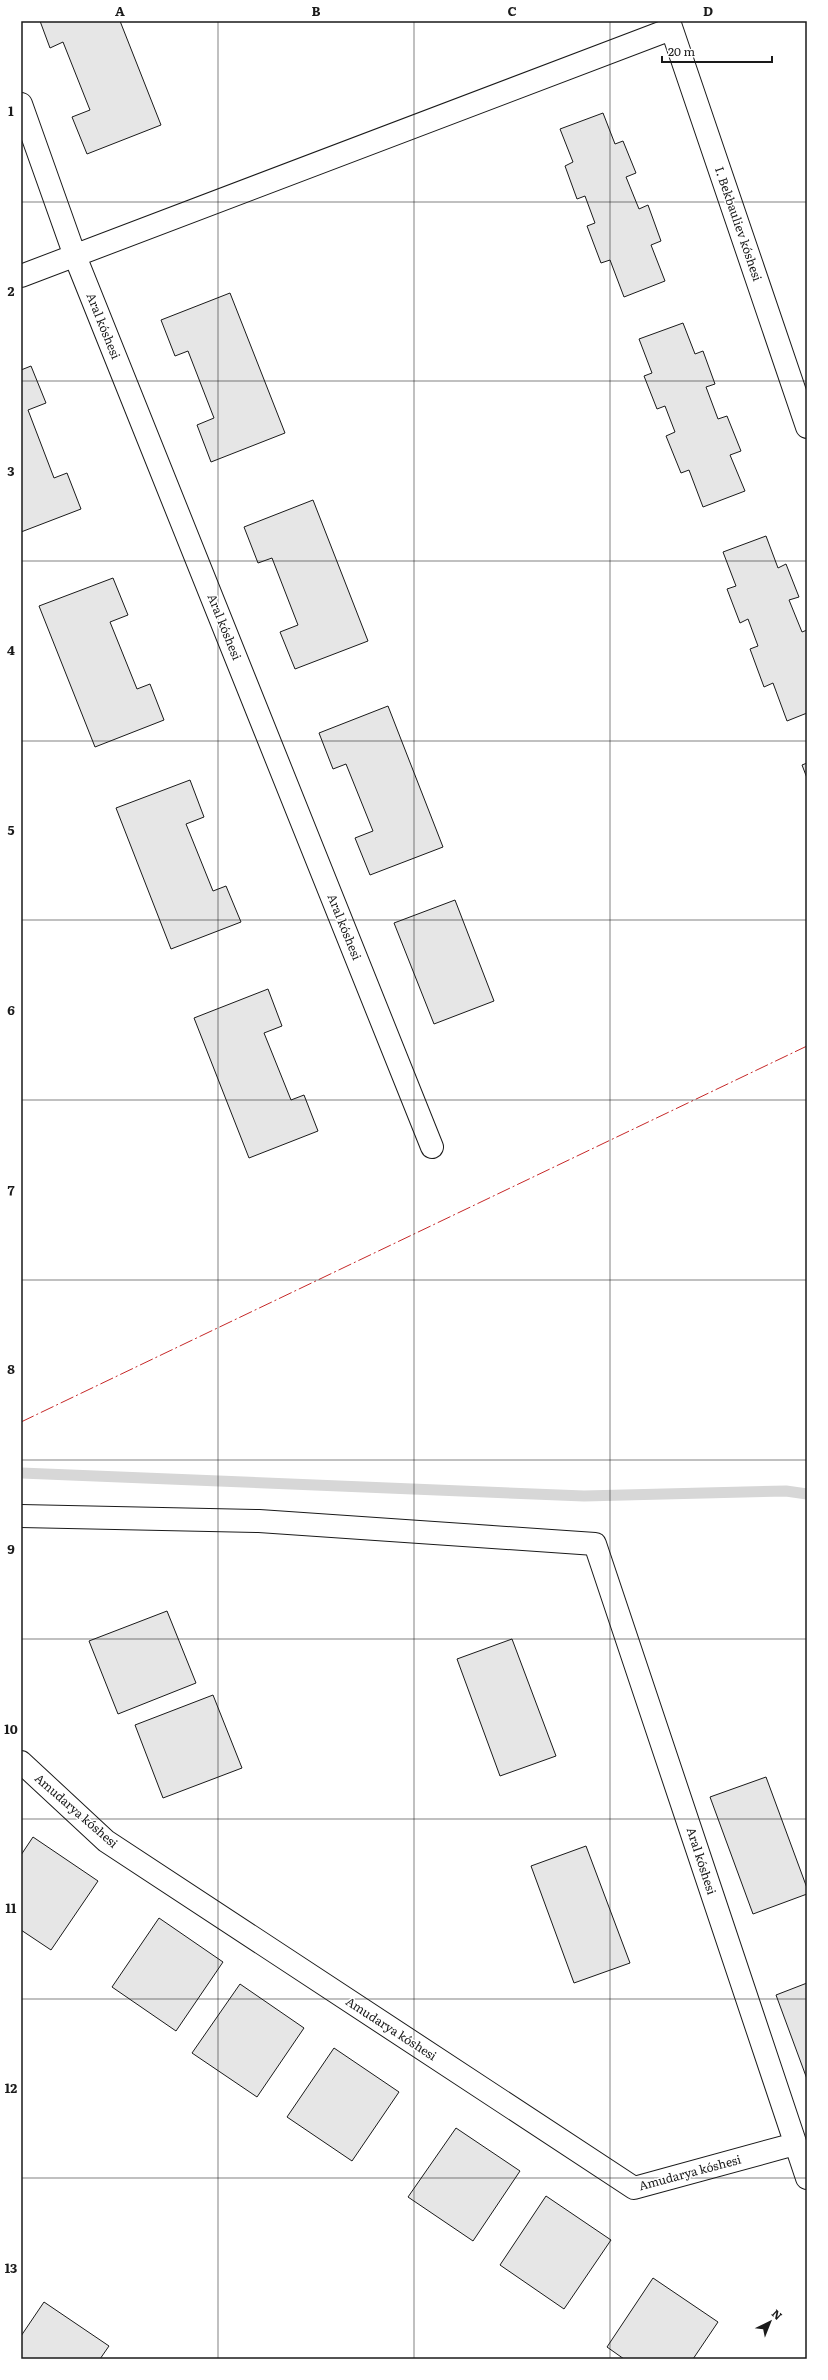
<svg xmlns="http://www.w3.org/2000/svg" width="828" height="2380" font-family="Literata,serif">
  <style>
    .lines { fill: none; stroke-linecap: round; stroke-linejoin: round }
    .stream { stroke: #d7d7d7; stroke-width: 11 }
    .building { fill: #e6e6e6; stroke: #1a1a1a }
    .minor-casing { stroke: #1a1a1a; stroke-width: 24 }
    .minor { stroke: #fff; stroke-width: 22 }
    .power { stroke: #c62828; stroke-width: 1; stroke-dasharray: 14 3 2 3; stroke-linecap: butt }
    .grid { fill: none; stroke: #1a1a1a; stroke-width: 1; stroke-opacity: 0.55 }
    .labels { text-anchor: middle; stroke-width: 3; stroke-linejoin: round; paint-order: stroke }
    .street-label { font-size: 12px; fill: #1a1a1a; stroke: #fff }
    .neatline { fill: none; stroke: #1a1a1a; stroke-width: 1.5 }
    .grid-label { font-size: 13px; text-anchor: middle; font-weight: bold; fill: #1a1a1a }
  </style>
  <rect width="100%" height="100%" fill="#fff"/>
  <g class="lines">
    <!-- stream -->
    <path class="stream" d="M21,1473L584,1496L786,1491L807,1494"/>
  </g>
  <!-- building -->
  <path class="building" d="M40,21H120L161,125L87,154L72,117L90,110L63,42L50,48Z
    M603,113L615,144L623,141L636,173L626,177L639,209L648,205L661,241L651,245L665,281L624,297L610,260L601,263L587,226L595,223L585,196L577,199L565,166L573,162L560,129Z
    M230,293L285,433L211,462L197,425L214,418L188,351L175,356L161,320Z
    M683,323L695,354L703,351L715,384L706,387L718,419L727,416L741,451L730,455L745,491L703,507L689,470L681,473L666,436L675,432L665,406L657,409L644,376L652,373L639,339Z
    M31,366L46,403L28,410L54,478L67,473L81,509L21,532V370Z
    M313,500L368,641L295,669L280,632L298,625L272,558L258,563L244,527Z
    M766,536L778,568L786,564L799,597L789,600L802,632L807,630V713L787,721L773,683L764,687L750,649L758,646L748,619L740,623L727,589L736,586L723,552Z
    M113,578L128,615L110,622L137,689L150,684L164,720L95,747L39,606Z
    M388,706L443,847L370,875L355,838L373,831L346,764L333,769L319,733Z
    M807,763V778L802,765Z
    M190,780L204,817L186,824L213,891L226,886L241,922L171,949L116,808Z
    M455,900L494,1001L434,1024L394,923Z
    M268,989L282,1026L264,1033L291,1100L304,1095L318,1131L249,1158L194,1018Z
    M167,1611L196,1683L118,1714L89,1641Z
    M512,1639L556,1756L500,1776L457,1659Z
    M213,1695L242,1768L163,1798L135,1725Z
    M766,1777L807,1888V1894L753,1914L710,1797Z
    M33,1837L98,1881L51,1950L21,1930V1855Z
    M586,1846L630,1963L574,1983L531,1866Z
    M159,1918L223,1962L176,2031L112,1987Z
    M807,1983V2079L776,1995Z
    M240,1984L304,2028L257,2097L192,2053Z
    M334,2048L399,2092L352,2161L287,2117Z
    M456,2128L520,2171L473,2241L408,2197Z
    M546,2196L611,2240L564,2309L500,2265Z
    M653,2278L718,2322L693,2359H624L607,2347Z
    M44,2302L109,2346L100,2359H21V2336Z"/>
  <g class="lines">
    <defs>
      <path id="minor" d="M669,21L807,427
        M21,104L75,256L432,1147
        M21,276L671,29
        M21,1516L259,1521L595,1544L807,2178
        M21,1762L106,1841L634,2188L795,2144"/>
    </defs>
    <!-- minor casing -->
    <use href="#minor" class="minor-casing"/>
    <!-- minor -->
    <use href="#minor" class="minor"/>
    <!-- power -->
    <path class="power" d="M21,1422L807,1046"/>
  </g>
  <!-- grid -->
  <path class="grid" d="M218,21V2359M414,21V2359M610,21V2359M21,202H807M21,381H807M21,561H807M21,741H807M21,920H807M21,1100H807M21,1280H807M21,1460H807M21,1639H807M21,1819H807M21,1999H807M21,2178H807"/>
  <g class="labels">
    <!-- street labels -->
    <g class="street-label">
      <text transform="translate(738 224) rotate(71)" y="4">I. Bekbauliev kóshesi</text>
      <text transform="translate(103 326) rotate(68)" y="4">Aral kóshesi</text>
      <text transform="translate(224 627) rotate(68)" y="4">Aral kóshesi</text>
      <text transform="translate(344 927) rotate(68)" y="4">Aral kóshesi</text>
      <text transform="translate(76 1811) rotate(41)" y="4">Amudarya kóshesi</text>
      <text transform="translate(701 1861) rotate(72)" y="4">Aral kóshesi</text>
      <text transform="translate(391 2029) rotate(33)" y="4">Amudarya kóshesi</text>
      <text transform="translate(690 2173) rotate(-15)" y="4">Amudarya kóshesi</text>
    </g>
  </g>
  <!-- border -->
  <rect width="828" height="2380" fill="none" stroke="#ffffff" stroke-width="44"/>
  <!-- north arrow -->
  <g transform="translate(770 2322) rotate(43)" stroke="#ffffff" stroke-width="3" paint-order="stroke">
  <path d="M0-3L7 15L0 10L-7 15Z" fill="#1a1a1a"/>
  <text y="-6" font-size="11" font-weight="bold" text-anchor="middle" fill="#1a1a1a">N</text>
  </g>
  <!-- scale -->
  <path d="M662 56v6h110v-6" fill="none" stroke="#1a1a1a" stroke-width="2"/>
  <text x="668" y="56" font-size="12" fill="#1a1a1a" stroke="#ffffff" stroke-width="3" paint-order="stroke">20 m</text>
  <rect x="22" y="22" width="784" height="2336" class="neatline"/>
  <g class="grid-label">
    <text x="120" y="16">A</text>
    <text x="316" y="16">B</text>
    <text x="512" y="16">C</text>
    <text x="708" y="16">D</text>
    <text x="11" y="116">1</text>
    <text x="11" y="296">2</text>
    <text x="11" y="476">3</text>
    <text x="11" y="655">4</text>
    <text x="11" y="835">5</text>
    <text x="11" y="1015">6</text>
    <text x="11" y="1195">7</text>
    <text x="11" y="1374">8</text>
    <text x="11" y="1554">9</text>
    <text x="11" y="1734">10</text>
    <text x="11" y="1913">11</text>
    <text x="11" y="2093">12</text>
    <text x="11" y="2273">13</text>
  </g>
</svg>
